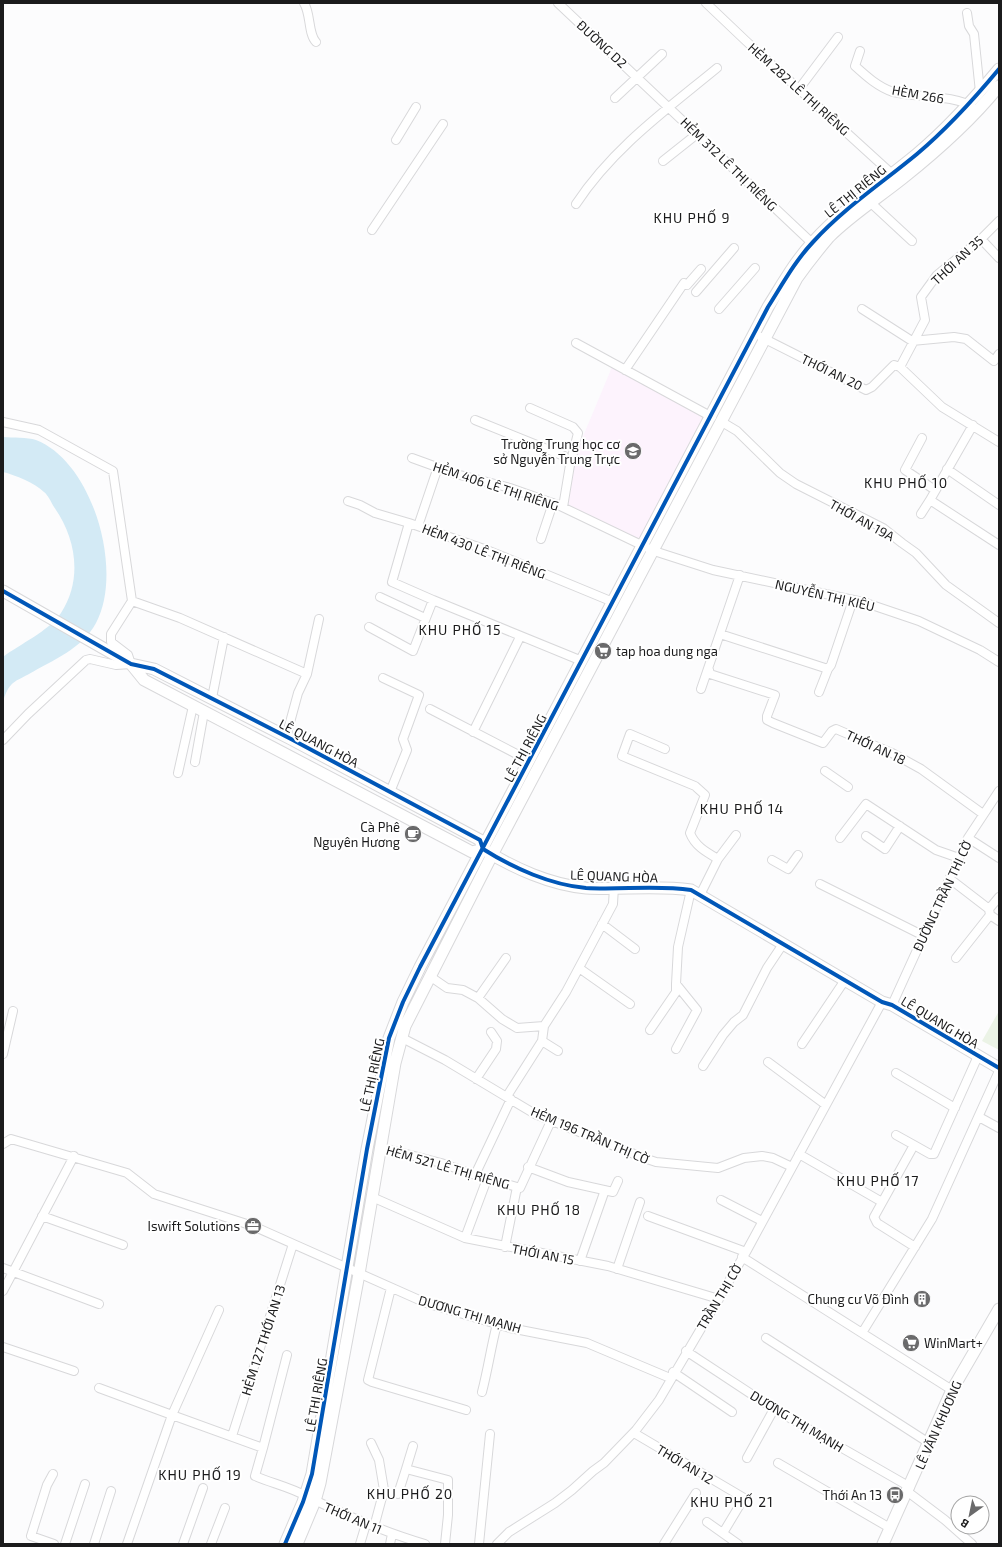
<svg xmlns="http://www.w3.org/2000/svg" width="1002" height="1547" font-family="'Exo 2',sans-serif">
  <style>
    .education { fill: #fdf3fd }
    .green { fill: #ebf3e6 }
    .water { fill: #d3eaf5 }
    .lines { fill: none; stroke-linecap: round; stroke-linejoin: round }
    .street-casing { stroke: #d8d8da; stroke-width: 10 }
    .secondary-casing { stroke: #d8d8da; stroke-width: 13 }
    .street { stroke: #fff; stroke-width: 8 }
    .secondary { stroke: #fff; stroke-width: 11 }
    .cycleway-casing { stroke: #fff; stroke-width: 6 }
    .cycleway { stroke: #0057b8; stroke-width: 4 }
    .labels { text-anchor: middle; stroke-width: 4; stroke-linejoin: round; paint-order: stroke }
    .street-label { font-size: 13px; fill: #1b1b1c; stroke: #fff }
    .poi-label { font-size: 13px; fill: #1b1b1c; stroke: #fff; text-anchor: end }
    .neighbourhood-label { font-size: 14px; letter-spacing: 1px; fill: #1b1b1c; stroke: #fff }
  </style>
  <rect width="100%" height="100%" fill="#fcfcfd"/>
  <!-- education -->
  <path class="education" d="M612,367L705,418L641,541L565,503L573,467L584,434Z"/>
  <!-- green -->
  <path class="green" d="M999,1011V1050L982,1041Z"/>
  <!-- water -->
  <path class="water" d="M3,437C13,438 27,437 36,440C93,462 124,571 96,623C82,649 53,660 29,674C24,677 18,679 13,683C8,687 5,695 3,701V657C20,644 49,631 61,613C83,579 76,538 54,507C51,502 48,495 44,492C35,483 15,475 3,472Z"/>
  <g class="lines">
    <defs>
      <path id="street" d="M304,3C311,14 308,34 316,42
        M558,3L812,243
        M706,3L746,41L892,174
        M967,13L969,26L974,34L980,92
        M860,51L855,66C866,76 878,87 893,92C911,97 958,95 972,107
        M799,89L838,37
        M615,98L662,54
        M396,140L416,107
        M663,161L697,134
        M871,203L912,241
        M576,204C613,148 666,110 717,68
        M372,230L443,124
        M981,239L999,258
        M687,285L701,269
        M696,292L734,248
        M719,309L755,268
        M862,309L912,341L954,337L966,339L994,361L999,354
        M761,337L866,390L872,387L894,365L900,367L942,407L999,442
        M576,343L712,417
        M900,367L925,320L921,297L937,275L981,239L999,221
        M625,370L684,283
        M530,408L573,427L578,433L570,465
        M475,420L564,456L570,465L563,507
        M3,422L39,430L113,471L132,601L111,634V642L128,655L131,664L116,665L90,659L86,660L28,714L3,740
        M722,422L737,431L780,473L796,484L883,528L902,543L916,553L946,585L999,623
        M973,425L930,500L999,545
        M922,438L905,470L935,490
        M412,458L456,474L510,488L558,505L654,551L713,570L863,602L919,621L980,650L999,662
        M947,469L999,505
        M348,501L360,505L375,513L409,523
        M921,514L930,500
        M418,526L438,467
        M541,539L553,503
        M380,597L425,618
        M433,600L392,582L409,523L487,550L613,602
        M132,601L180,618L307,674
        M369,627L413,651L433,600L582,661
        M720,634L828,669
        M709,670L710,674L775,695L767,716V720L773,723L823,743L832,731L836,729L892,753L921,769L983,814
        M383,678L419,695L403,739L407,750L390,792
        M701,689L740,575
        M819,692L828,669L831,665L853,600
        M212,698L224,637
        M430,709L530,761
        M473,732L520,637
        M286,737L298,693L307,674L319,619
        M665,749L630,734L622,756L695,786L705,795L690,833C695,846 706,852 718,859L700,895
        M195,762L204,712
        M825,771L848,787
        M178,773L193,706
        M866,836L885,849L900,826
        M840,838L866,804L936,850L959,858
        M968,838L999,858
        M718,859L736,835
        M772,860L788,869L798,855
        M950,879L989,909L999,897
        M820,884L924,936
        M990,915L999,921
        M602,924L635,949
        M956,958L990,915L989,909
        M579,968L630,1004
        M431,977L447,988L463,990L478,998L502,1019L517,1028L544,1026
        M478,998L506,958
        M892,1005L968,838L999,791
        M650,1030L676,992V984
        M400,1040H406L445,1060L535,1114L644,1158L656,1162L718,1168L744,1158L762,1156L773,1158L792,1167
        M542,1041L558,1051
        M802,1044L845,980
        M676,1049L697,1010L676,984L678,947L691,890
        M3,1054L13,1011
        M768,1062L826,1105
        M703,1066L723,1035L734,1022L743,1015L767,968L783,944
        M896,1073L955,1108
        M476,1079L496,1049L497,1041L491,1032
        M507,1096L542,1041L544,1026L566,992L613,904L614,887
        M979,1117L999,1128
        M896,1135L914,1145
        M3,1144L11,1139L127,1173L154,1194L253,1226L426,1303L510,1328L587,1343L670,1378
        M380,1147L441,1163L478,1176L517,1187
        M799,1154L882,1202
        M528,1167L568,1182L613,1192L618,1181
        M475,1175L511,1099
        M517,1187L520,1188L551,1121
        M372,1197L465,1238L608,1266L719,1299
        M721,1200L762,1221
        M42,1216L123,1245
        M648,1216L746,1252
        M465,1238L487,1179
        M505,1247L517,1187
        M915,1247L877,1223L874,1217L914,1145L930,1154H934L978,1056
        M742,1257L952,1390
        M580,1261L605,1190
        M3,1268L99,1304
        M617,1269L640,1202
        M391,1288L368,1380L372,1382L466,1410
        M3,1291L74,1156
        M219,1310L172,1415L263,1448L287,1355
        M862,1333L932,1219L999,1071
        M766,1338L929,1443
        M3,1347L74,1371
        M686,1351L774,1409L910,1487
        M673,1372L732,1412
        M99,1388L172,1415L127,1544
        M482,1392C488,1369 491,1347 497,1324
        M634,1433L744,1498L723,1533
        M232,1436L293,1244
        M371,1443L379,1460L384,1490L374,1527
        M413,1446L406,1469L448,1480V1515L445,1544
        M263,1448L255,1476C271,1483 290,1487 306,1496C345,1515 383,1532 425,1544
        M747,1458L774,1409
        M778,1463L890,1528
        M53,1474L47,1485L31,1536L54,1544
        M908,1492L945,1520L972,1544
        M398,1494L406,1469
        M707,1522L738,1544
        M65,1544L85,1484
        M94,1544L111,1491
        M183,1544L203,1488
        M211,1544L225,1508
        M360,1544L366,1524
        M390,1544L392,1534
        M479,1544L490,1434
        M497,1544L509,1532L555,1503L572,1490L593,1471L604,1463L636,1430L659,1400L746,1252L882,1002
        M664,1544L696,1493"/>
      <path id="secondary" d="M3,591L131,664L154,669L291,739L480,840L483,849C513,868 551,885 586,888C621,890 656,885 691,890L882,1002L892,1005L999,1068
        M131,664L144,680L472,852L483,849
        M285,1544L303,1502L312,1474L367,1149L389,1038L403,1002L420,967L768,307C782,285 795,261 813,242C844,208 882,183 917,154C948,128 974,99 999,69
        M297,1544L315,1501L320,1483L359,1274L395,1063L405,1026L492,855L797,278C807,264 818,250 829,237C851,215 878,198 903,178C938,150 971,121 999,86
        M883,1544L952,1390L999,1309"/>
    </defs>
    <!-- street casing -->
    <use href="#street" class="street-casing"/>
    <!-- secondary casing -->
    <use href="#secondary" class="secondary-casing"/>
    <!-- street -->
    <use href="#street" class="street"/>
    <!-- secondary -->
    <use href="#secondary" class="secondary"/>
    <defs>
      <path id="cycleway" d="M3,591L131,664L154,669L291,739L480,840L483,849C513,868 551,885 586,888C621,890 656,885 691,890L882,1002L892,1005L999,1068
        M285,1544L303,1502L312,1474L367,1149L389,1038L403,1002L420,967L768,307C782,285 795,261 813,242C844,208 882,183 917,154C948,128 974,99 999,69"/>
    </defs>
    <!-- cycleway casing -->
    <use href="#cycleway" class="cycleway-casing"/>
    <!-- cycleway -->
    <use href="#cycleway" class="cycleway"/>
  </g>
  <!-- icons -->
  <defs>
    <symbol id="school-disc" viewBox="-11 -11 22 22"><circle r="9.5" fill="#6a6a6b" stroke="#fff"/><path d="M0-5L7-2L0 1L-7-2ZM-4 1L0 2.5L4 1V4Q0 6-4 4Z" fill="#fff"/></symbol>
    <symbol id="supermarket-disc" viewBox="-11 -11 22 22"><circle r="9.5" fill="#6a6a6b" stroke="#fff"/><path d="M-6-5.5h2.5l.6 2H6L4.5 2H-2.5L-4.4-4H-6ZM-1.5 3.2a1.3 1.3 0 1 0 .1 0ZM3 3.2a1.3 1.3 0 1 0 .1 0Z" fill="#fff"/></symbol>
    <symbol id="cafe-disc" viewBox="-11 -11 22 22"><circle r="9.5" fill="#6a6a6b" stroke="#fff"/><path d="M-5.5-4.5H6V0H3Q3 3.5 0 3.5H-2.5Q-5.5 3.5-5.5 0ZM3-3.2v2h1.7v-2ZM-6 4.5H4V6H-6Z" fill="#fff"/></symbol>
    <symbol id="office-disc" viewBox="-11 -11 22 22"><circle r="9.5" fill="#6a6a6b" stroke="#fff"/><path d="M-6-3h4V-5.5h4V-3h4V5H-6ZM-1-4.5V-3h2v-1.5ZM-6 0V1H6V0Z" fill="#fff"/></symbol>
    <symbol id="building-disc" viewBox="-11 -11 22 22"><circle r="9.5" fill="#6a6a6b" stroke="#fff"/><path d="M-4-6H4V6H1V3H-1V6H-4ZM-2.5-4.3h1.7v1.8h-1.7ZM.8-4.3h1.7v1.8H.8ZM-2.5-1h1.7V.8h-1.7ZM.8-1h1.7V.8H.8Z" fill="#fff"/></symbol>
    <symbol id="bus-disc" viewBox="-11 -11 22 22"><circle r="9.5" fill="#6a6a6b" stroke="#fff"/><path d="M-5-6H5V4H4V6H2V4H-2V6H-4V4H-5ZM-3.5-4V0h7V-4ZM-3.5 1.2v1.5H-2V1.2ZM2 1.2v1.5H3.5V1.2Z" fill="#fff"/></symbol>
  </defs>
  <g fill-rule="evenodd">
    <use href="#school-disc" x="623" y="441" width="20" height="20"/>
    <use href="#supermarket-disc" x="593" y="641" width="20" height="20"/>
    <use href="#cafe-disc" x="403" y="824" width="20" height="20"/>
    <use href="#office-disc" x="243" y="1216" width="20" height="20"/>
    <use href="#building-disc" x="912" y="1289" width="20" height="20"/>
    <use href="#supermarket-disc" x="901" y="1333" width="20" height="20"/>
    <use href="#bus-disc" x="885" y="1485" width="20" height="20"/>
  </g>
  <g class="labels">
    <!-- street labels -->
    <g class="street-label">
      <text transform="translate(602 44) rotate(43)" y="5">ĐƯỜNG D2</text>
      <text transform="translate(799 89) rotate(42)" y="5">HẺM 282 LÊ THỊ RIÊNG</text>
      <text transform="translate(918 94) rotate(10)" y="5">HÈM 266</text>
      <text transform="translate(729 164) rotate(44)" y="5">HẺM 312 LÊ THỊ RIÊNG</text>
      <text transform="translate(855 191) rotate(-39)" y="5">LÊ THỊ RIÊNG</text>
      <text transform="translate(957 260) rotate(-43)" y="5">THỚI AN 35</text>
      <text transform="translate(832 372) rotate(26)" y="5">THỚI AN 20</text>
      <text transform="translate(496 486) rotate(18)" y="5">HẺM 406 LÊ THỊ RIÊNG</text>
      <text transform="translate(862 520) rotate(29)" y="5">THỚI AN 19A</text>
      <text transform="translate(484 551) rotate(21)" y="5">HẺM 430 LÊ THỊ RIÊNG</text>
      <text transform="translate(825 595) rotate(13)" y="5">NGUYỄN THỊ KIÊU</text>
      <text transform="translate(319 743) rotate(28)" y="5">LÊ QUANG HÒA</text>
      <text transform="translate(876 747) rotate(25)" y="5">THỚI AN 18</text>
      <text transform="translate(525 748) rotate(-62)" y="5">LÊ THỊ RIÊNG</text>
      <text transform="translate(614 876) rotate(2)" y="5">LÊ QUANG HÒA</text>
      <text transform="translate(942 896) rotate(-65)" y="5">ĐƯỜNG TRẦN THỊ CỜ</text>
      <text transform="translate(940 1022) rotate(31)" y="5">LÊ QUANG HÒA</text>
      <text transform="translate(372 1075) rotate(-78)" y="5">LÊ THỊ RIÊNG</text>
      <text transform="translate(590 1135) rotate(23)" y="5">HẺM 196 TRẦN THỊ CỜ</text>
      <text transform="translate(448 1167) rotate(16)" y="5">HẺM 521 LÊ THỊ RIÊNG</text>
      <text transform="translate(543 1254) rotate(11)" y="5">THỚI AN 15</text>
      <text transform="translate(719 1297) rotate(-59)" y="5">TRẦN THỊ CỜ</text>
      <text transform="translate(470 1314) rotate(16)" y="5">DƯƠNG THỊ MẠNH</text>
      <text transform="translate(263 1340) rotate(-72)" y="5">HẺM 127 THỚI AN 13</text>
      <text transform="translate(316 1395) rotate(-80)" y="5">LÊ THỊ RIÊNG</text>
      <text transform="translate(797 1421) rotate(31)" y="5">DƯƠNG THỊ MẠNH</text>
      <text transform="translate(938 1425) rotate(-66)" y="5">LÊ VĂN KHƯƠNG</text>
      <text transform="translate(685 1464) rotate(31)" y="5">THỚI AN 12</text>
      <text transform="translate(353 1518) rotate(23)" y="5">THỚI AN 11</text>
    </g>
    <!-- poi labels -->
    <g class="poi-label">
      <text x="620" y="449">Trường Trung học cơ<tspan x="620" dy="15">sở Nguyễn Trung Trực</tspan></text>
      <text x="616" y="656" text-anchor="start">tap hoa dung nga</text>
      <text x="400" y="832">Cà Phê<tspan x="400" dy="15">Nguyên Hương</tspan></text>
      <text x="240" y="1231">Iswift Solutions</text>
      <text x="909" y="1304">Chung cư Võ Đình</text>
      <text x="924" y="1348" text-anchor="start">WinMart+</text>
      <text x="882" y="1500">Thới An 13</text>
    </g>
    <!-- neighbourhood labels -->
    <g class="neighbourhood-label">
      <text x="692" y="223">KHU PHỐ 9</text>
      <text x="906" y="488">KHU PHỐ 10</text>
      <text x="460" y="635">KHU PHỐ 15</text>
      <text x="742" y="814">KHU PHỐ 14</text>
      <text x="878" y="1186">KHU PHỐ 17</text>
      <text x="539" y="1215">KHU PHỐ 18</text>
      <text x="200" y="1480">KHU PHỐ 19</text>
      <text x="410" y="1499">KHU PHỐ 20</text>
      <text x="732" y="1507">KHU PHỐ 21</text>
    </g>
  </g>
  <!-- border -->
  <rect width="1002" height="1547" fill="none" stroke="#1b1b1c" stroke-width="8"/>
  <!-- north arrow -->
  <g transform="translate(970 1515) rotate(213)"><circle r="19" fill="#ffffff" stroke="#a4a4a4"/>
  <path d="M0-3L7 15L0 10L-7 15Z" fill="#6a6a6b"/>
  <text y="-6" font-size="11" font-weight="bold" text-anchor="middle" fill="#1b1b1c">B</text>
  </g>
</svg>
